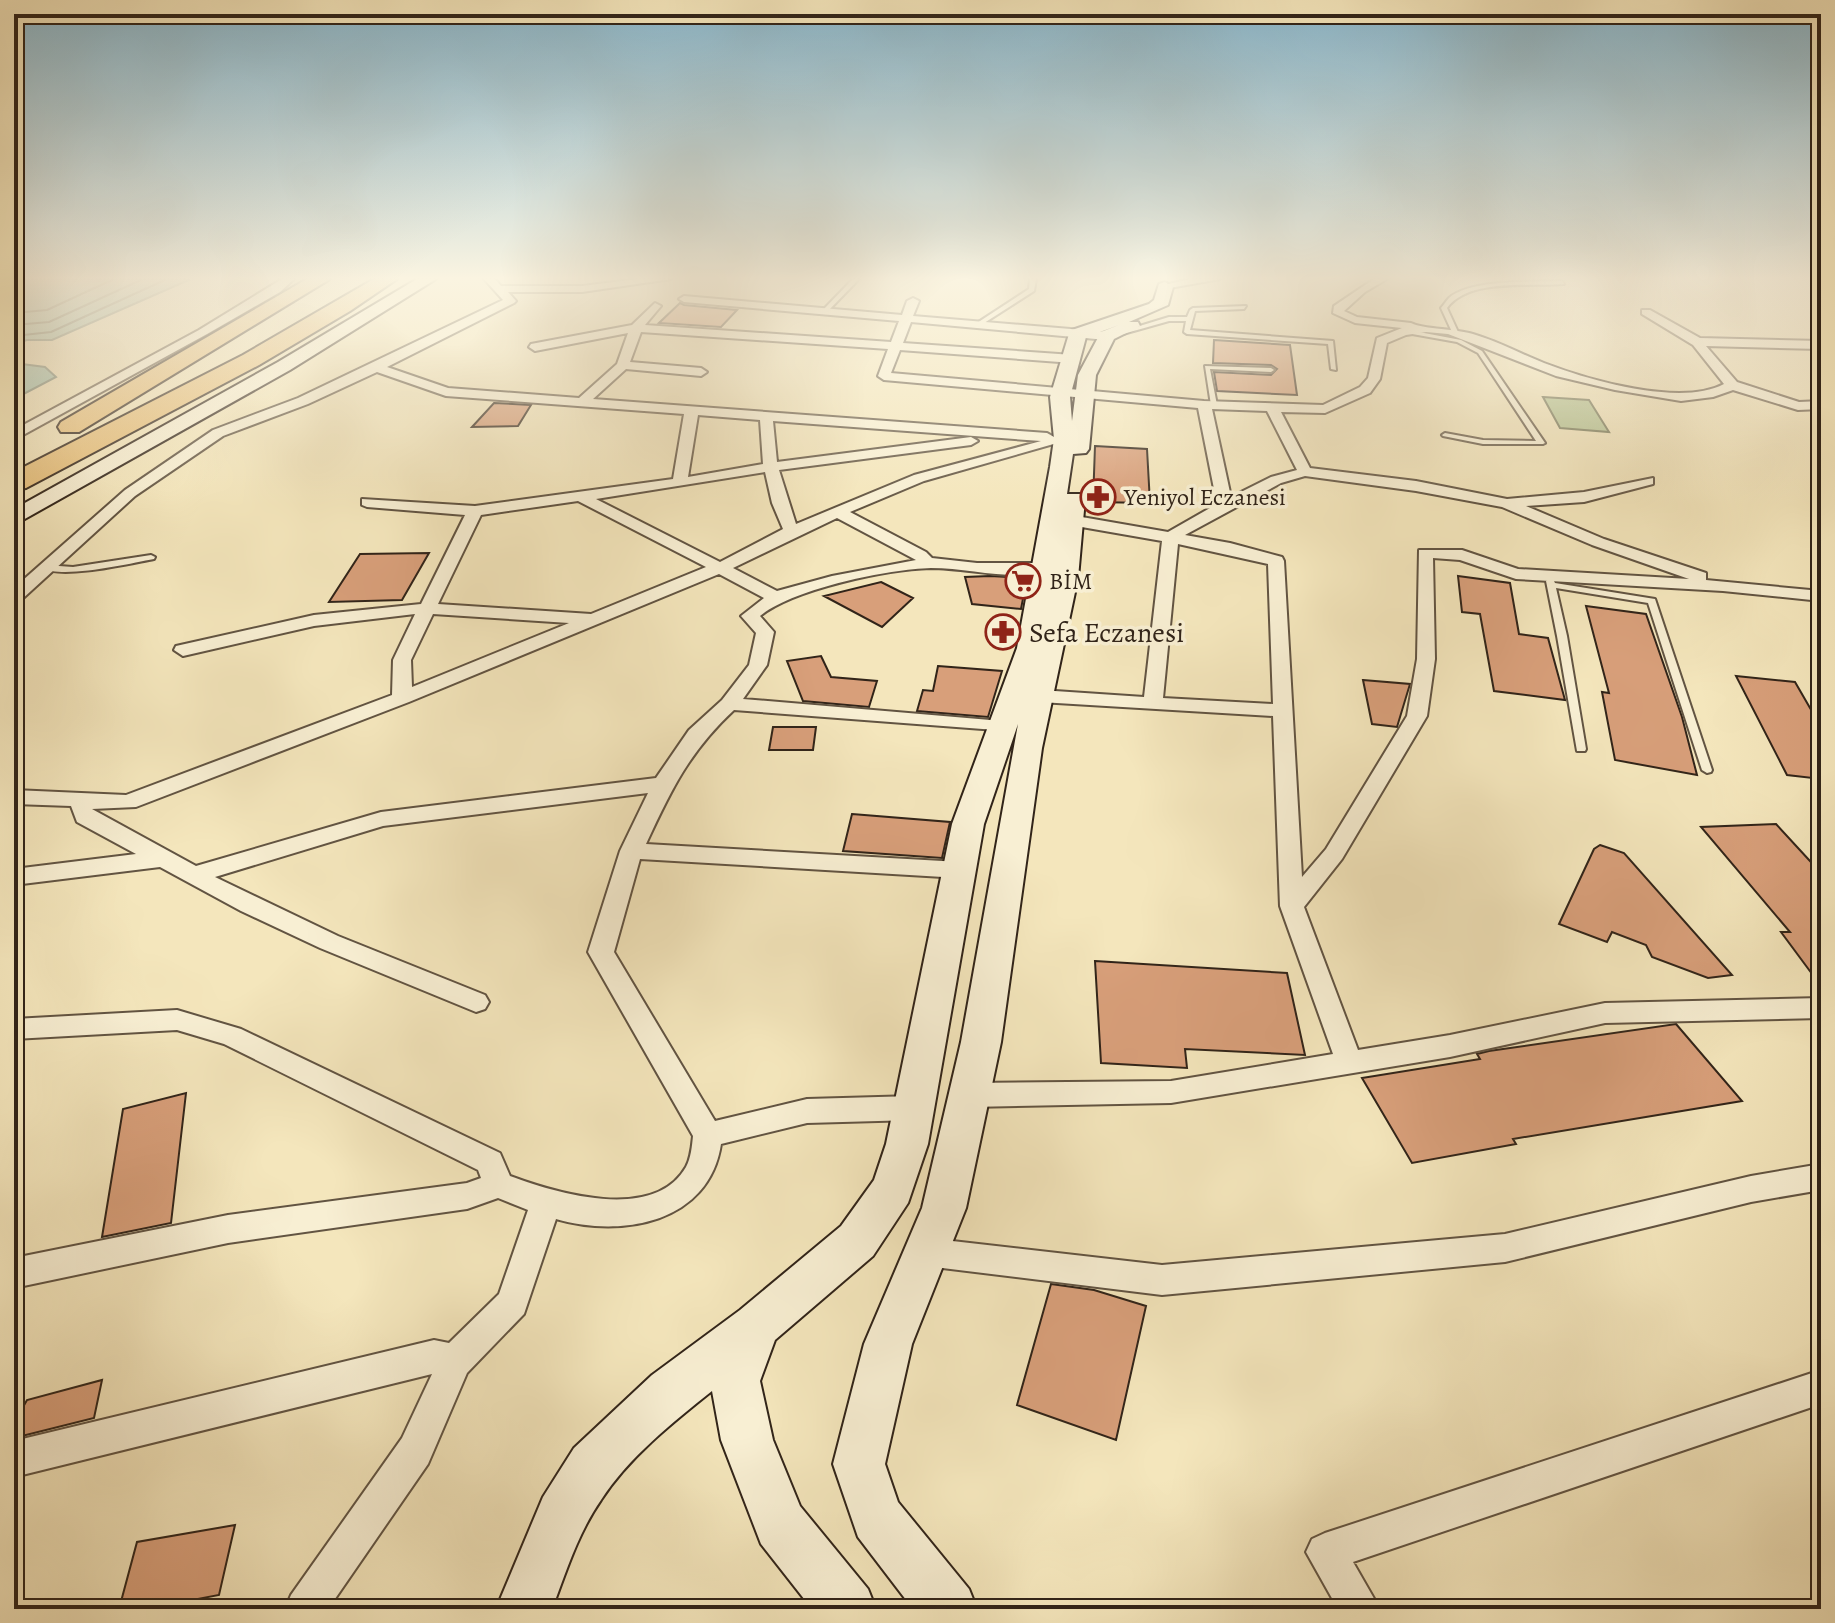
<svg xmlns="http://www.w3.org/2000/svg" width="1835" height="1623" font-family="Alegreya,serif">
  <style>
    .green { fill: #b7c694; stroke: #747556; stroke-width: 2 }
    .water { fill: #9cc0ac; stroke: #718271; stroke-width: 2 }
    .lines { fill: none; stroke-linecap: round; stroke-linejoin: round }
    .shore { stroke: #667262; stroke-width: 2 }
    .building { fill: #d89f7a; stroke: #312419; stroke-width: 2 }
    .lane-casing { stroke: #625442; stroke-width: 4 }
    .street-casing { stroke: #625442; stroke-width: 4 }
    .secondary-casing { stroke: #312419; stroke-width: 4 }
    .highway-casing { stroke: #312419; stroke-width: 4 }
    .lane { fill: #f8efd3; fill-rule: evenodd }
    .street { fill: #f8efd3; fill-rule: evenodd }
    .secondary { fill: #f8efd3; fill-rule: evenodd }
    .highway { fill: #eac37e; fill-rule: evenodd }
    .labels { text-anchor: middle; stroke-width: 7; stroke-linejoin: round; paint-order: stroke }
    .far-poi-label { font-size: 24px; fill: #312419; stroke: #f8efd3; text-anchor: start }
    .poi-label { font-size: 28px; fill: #312419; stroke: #f8efd3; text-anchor: start }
  </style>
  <rect width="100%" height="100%" fill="#f4e6bc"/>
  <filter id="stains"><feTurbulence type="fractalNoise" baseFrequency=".0025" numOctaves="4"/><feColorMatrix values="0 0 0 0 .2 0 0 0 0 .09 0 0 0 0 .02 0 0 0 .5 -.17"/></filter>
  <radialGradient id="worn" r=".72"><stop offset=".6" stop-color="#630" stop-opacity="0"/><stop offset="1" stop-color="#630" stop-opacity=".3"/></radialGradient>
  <!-- green -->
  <path class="green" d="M1543,397L1589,400L1609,432L1560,428Z"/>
  <!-- water -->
  <path class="water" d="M14,279H191L52,340H27L14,344Z
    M14,363L45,367L56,377L14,399Z"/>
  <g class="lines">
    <!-- shore -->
    <path class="shore" d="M14,313L47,310L114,279
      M14,325L49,322L143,279
      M14,336L51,332L167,279"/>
  </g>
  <!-- building -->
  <path class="building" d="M680,303L684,305L737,310L721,327L659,323Z
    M1214,340L1290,345L1297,395L1217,391L1214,372L1271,375L1277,369L1271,365L1213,363Z
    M494,403L531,405L518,426L472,427Z
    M1095,446L1147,449L1150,503L1093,502Z
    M429,553L402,600L329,602L360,554Z
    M990,576L1027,578L1021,609L972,604L965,577Z
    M1458,576L1510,583L1519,634L1548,638L1565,700L1494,691L1480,614L1462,612Z
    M881,582L913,598L882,627L824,596Z
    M1586,606L1646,614L1682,717L1697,775L1615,760L1602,692L1609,693Z
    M821,656L831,677L877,681L869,707L803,701L787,661Z
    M938,666L1002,671L988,717L917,711L923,690L933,691Z
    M1736,676L1795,682L1821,727V779L1787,775Z
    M1363,680L1410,684L1397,727L1372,724Z
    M773,727H816L813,750H769Z
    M852,814L950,822L942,858L843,851Z
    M1776,824L1821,873V986L1781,932H1790L1701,827Z
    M1600,845L1624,853L1732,975L1708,978L1652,957L1646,945L1612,932L1607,942L1559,924L1594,849Z
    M1095,961L1287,973L1305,1055L1185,1049L1187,1068L1101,1063Z
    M1676,1024L1742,1101L1513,1139L1516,1144L1412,1163L1362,1078L1480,1059L1477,1054L1489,1051Z
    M186,1093L171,1223L102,1237L123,1109Z
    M1051,1284L1094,1290L1146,1306L1116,1440L1017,1405Z
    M102,1380L94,1418L14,1438V1423L27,1400Z
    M235,1525L219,1595L145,1609H119L137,1542Z"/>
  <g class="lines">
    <defs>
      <path id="lane" d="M853,279H859L827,312H823V310Z
        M1030,279H1036L1034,291L981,325H977V323L1029,289Z
        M1562,281L1564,284C1530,287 1469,278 1447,308L1458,332L1455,334L1452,332L1441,308C1444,305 1446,301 1449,298C1471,279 1534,282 1562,281Z
        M1246,306L1244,309L1195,311L1190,330L1333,341L1336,370L1331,369L1328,344L1187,334L1184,332L1186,321H1169L1123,334L1120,332L1169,317H1187L1190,310L1193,308Z
        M1403,329L1461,340L1482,351L1545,443L1543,444H1483L1443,436L1442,435L1445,433L1483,440L1536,441L1478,353L1457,342L1401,332V330Z
        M1205,366L1271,368L1274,370L1271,372L1210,369L1217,405L1214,407L1211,405Z
        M151,555L155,557L154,559C127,564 64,579 41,568L45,565L73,567Z
        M1550,578L1553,579L1555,583L1655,599L1712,770L1711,772L1707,773L1702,770L1648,603L1556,588L1567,636L1586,749L1585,751H1577L1557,636L1546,581Z"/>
      <path id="street" d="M282,279H294L280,292L207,334L14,440V430L199,330Z
        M484,279H495L501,286H582L638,279H671L582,292H508L516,301L514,303L387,367L448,388L579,398L617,364L628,333L535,351L529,347L531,344L632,325L655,303L661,306L645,325L891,342L899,321L684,302L679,299L684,296L902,315L907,301L913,298L919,301L913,316L1107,332L1113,336L1107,340L911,322L903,343L1073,355L1079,359L1073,363L900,350L891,373L1204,401L1323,405L1360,387L1368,378L1377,338L1402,328L1355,323L1333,313L1334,306L1374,279H1387L1365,292L1344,311L1357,317L1411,323C1425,330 1456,328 1476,335C1499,342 1521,354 1544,363C1588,380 1681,407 1724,384L1693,345L1642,314V310H1650L1700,338L1821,341V349L1706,346L1737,382L1799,402L1821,401V409L1798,410L1733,390L1713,397L1681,401L1615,390L1556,376L1448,334L1426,332L1406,335L1387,343L1380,379L1370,393L1325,413L1281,412L1310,468L1416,481L1507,499L1584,492L1653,478V484L1584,502L1526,506L1604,539L1706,573V580L1821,591V601L1723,591L1516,579L1460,560L1433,558L1435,659L1427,716L1342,859L1304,907L1358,1050L1450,1035L1605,1003L1821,998V1018L1605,1023L1450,1057L1171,1103L969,1107L959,1103L955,1095L959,1087L969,1083L1171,1081L1333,1054L1280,906L1273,716L1040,702L1030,696L1040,690L1144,697L1162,541L1053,522L1045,517L1053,512L1168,532L1217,504L1198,408L884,380L878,376L888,349L641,332L630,362L701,368L707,372L701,376L626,369L593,399L1047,433L1054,437L1064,435L1071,439L924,481L850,512L926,552L932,558L977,563H1042L1050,568L1048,572C1010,581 969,568 931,568C888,569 793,589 760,616L774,632L767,665L743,699L1002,721L1012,727L1009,731L734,710C689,752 671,790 646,844L960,862L968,864L972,870L968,876L960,878L640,859L614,952L715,1121L807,1099L914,1096L924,1100L928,1108L924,1116L914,1120L807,1123L721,1144C709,1223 622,1238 556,1219L524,1314L467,1373L428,1464L328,1609H285L291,1595L402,1438L432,1374L14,1477V1441L434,1340L449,1343L499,1294L528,1210L498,1198L467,1209L228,1243L14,1288V1258L228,1215L467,1183L481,1178L478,1170L224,1044L177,1030L14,1039V1019L177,1010L241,1029L500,1153L510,1176C556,1193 654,1223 686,1167C691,1158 692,1146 693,1136L588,952L620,851L648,793L383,826L215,877L338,936L485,995L489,1002L485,1009L476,1012L320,948L241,911L160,867L14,885V869L136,854L77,822L71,806L14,804V790L126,795L392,695L393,660L415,614L314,626L183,656L174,650L176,646L314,615L421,604L465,515L367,507L362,505V499L475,506L673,479L684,414L446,396L377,372L308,404L223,436L135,496L20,601L14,602V588L125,490L213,430L298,398L503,300ZM1212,409L1267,411L1297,470L1271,477L1231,497ZM698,415L760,420L763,464L688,477ZM773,421L1041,441L914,475L796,524L779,470L971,445L978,441L971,437L777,462ZM765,472L772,503L783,529L720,562L596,499ZM1305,476L1416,491L1502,507L1592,545L1689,579L1518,569L1462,550H1419L1417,659L1407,716L1326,849L1302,877L1284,561L1282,557L1230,543L1185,535L1281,483ZM578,501L706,567L591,614L438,604L481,515ZM837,518L916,560L832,576L777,591L733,568ZM1178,544L1268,564L1273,704L1163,698ZM719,574L764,598L741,616L756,633L749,665L722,700L689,730L656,778L381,812L196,866L92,809L136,807L409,702ZM433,614L569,623L412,687L411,660Z
        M1191,279H1220L1164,289L1159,286Z
        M1821,1164V1190L1751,1202L1505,1262L1162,1295L926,1266L915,1262L910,1252L915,1242L926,1238L1162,1265L1505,1234L1751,1176Z
        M1821,1370V1404L1353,1562L1380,1609H1338L1306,1552L1312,1539L1325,1533Z"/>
      <path id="secondary" d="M417,279H436L290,370L14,525V509L278,362Z
        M1165,282L1173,287L1168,305L1129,322H1138L1140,326L1114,339L1096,375L1089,449L1086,453L1073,454L1067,494H1082L1085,499L1078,578L1042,748L1001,1042L966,1208L912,1344L885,1464L898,1502L969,1589L977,1609H913L858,1537L833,1464L864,1344L922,1208L961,1042L1018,724L984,824L928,1144L908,1203L873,1256L775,1340L760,1381L773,1440L800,1506L868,1589L876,1609H812L761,1544L721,1440L712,1391C672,1423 629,1457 601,1500C578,1533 566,1572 552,1609H496L543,1497L574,1448L652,1375L740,1310L841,1226L874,1180L886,1144L952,824L1017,648L1050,467L1054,439L1050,397L1069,334L1072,330L1149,304L1154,300L1159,284ZM1119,325L1101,332L1078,375L1072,421L1070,397L1086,337Z"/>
      <path id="highway" d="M307,279H330L79,432H61L58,427L61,422Z
        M374,279H397L350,311L259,365L26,488L14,490V472L243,355Z"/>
    </defs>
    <!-- lane casing -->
    <use href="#lane" class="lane-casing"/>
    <!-- street casing -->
    <use href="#street" class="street-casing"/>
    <!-- secondary casing -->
    <use href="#secondary" class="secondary-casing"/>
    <!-- highway casing -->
    <use href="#highway" class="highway-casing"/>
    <!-- lane -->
    <use href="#lane" class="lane"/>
    <!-- street -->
    <use href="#street" class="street"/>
    <!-- secondary -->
    <use href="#secondary" class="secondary"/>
    <!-- highway -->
    <use href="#highway" class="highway"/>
  </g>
  <!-- sky -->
  <linearGradient id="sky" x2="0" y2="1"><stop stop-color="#89b9d0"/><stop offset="0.55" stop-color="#faf4e1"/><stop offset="1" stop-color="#faf4e1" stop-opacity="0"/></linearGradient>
  <rect width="1835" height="506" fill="url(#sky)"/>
  <!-- icons -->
  <defs>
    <symbol id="pharmacy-ring" viewBox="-11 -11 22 22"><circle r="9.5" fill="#f8efd3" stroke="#8f2418" stroke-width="1.5"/><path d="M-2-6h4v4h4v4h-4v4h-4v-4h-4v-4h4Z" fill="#8f2418"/></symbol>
    <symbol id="supermarket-ring" viewBox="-11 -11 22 22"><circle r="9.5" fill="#f8efd3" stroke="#8f2418" stroke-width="1.5"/><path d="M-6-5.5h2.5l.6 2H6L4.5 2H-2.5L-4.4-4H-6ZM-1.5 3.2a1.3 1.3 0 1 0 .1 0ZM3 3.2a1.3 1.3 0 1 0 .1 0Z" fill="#8f2418"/></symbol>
  </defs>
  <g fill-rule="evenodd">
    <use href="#pharmacy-ring" x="1078" y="477" width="40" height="40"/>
    <use href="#supermarket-ring" x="1003" y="561" width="40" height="40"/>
    <use href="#pharmacy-ring" x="983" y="612" width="40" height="40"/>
  </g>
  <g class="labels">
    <!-- far-poi labels -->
    <g class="far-poi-label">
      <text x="1124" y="505">Yeniyol Eczanesi</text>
      <text x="1049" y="589">BİM</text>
    </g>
    <!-- poi labels -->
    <g class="poi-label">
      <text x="1029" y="642">Sefa Eczanesi</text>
    </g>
  </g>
  <!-- margin -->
  <rect width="1835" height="1623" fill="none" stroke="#f4e6bc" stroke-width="48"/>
  <rect x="16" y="16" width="1803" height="1591" fill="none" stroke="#312419" stroke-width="4"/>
  <rect x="24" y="24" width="1787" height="1575" fill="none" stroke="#312419" stroke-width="2"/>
  <rect width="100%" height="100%" filter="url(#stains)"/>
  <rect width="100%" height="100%" fill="url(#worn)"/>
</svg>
